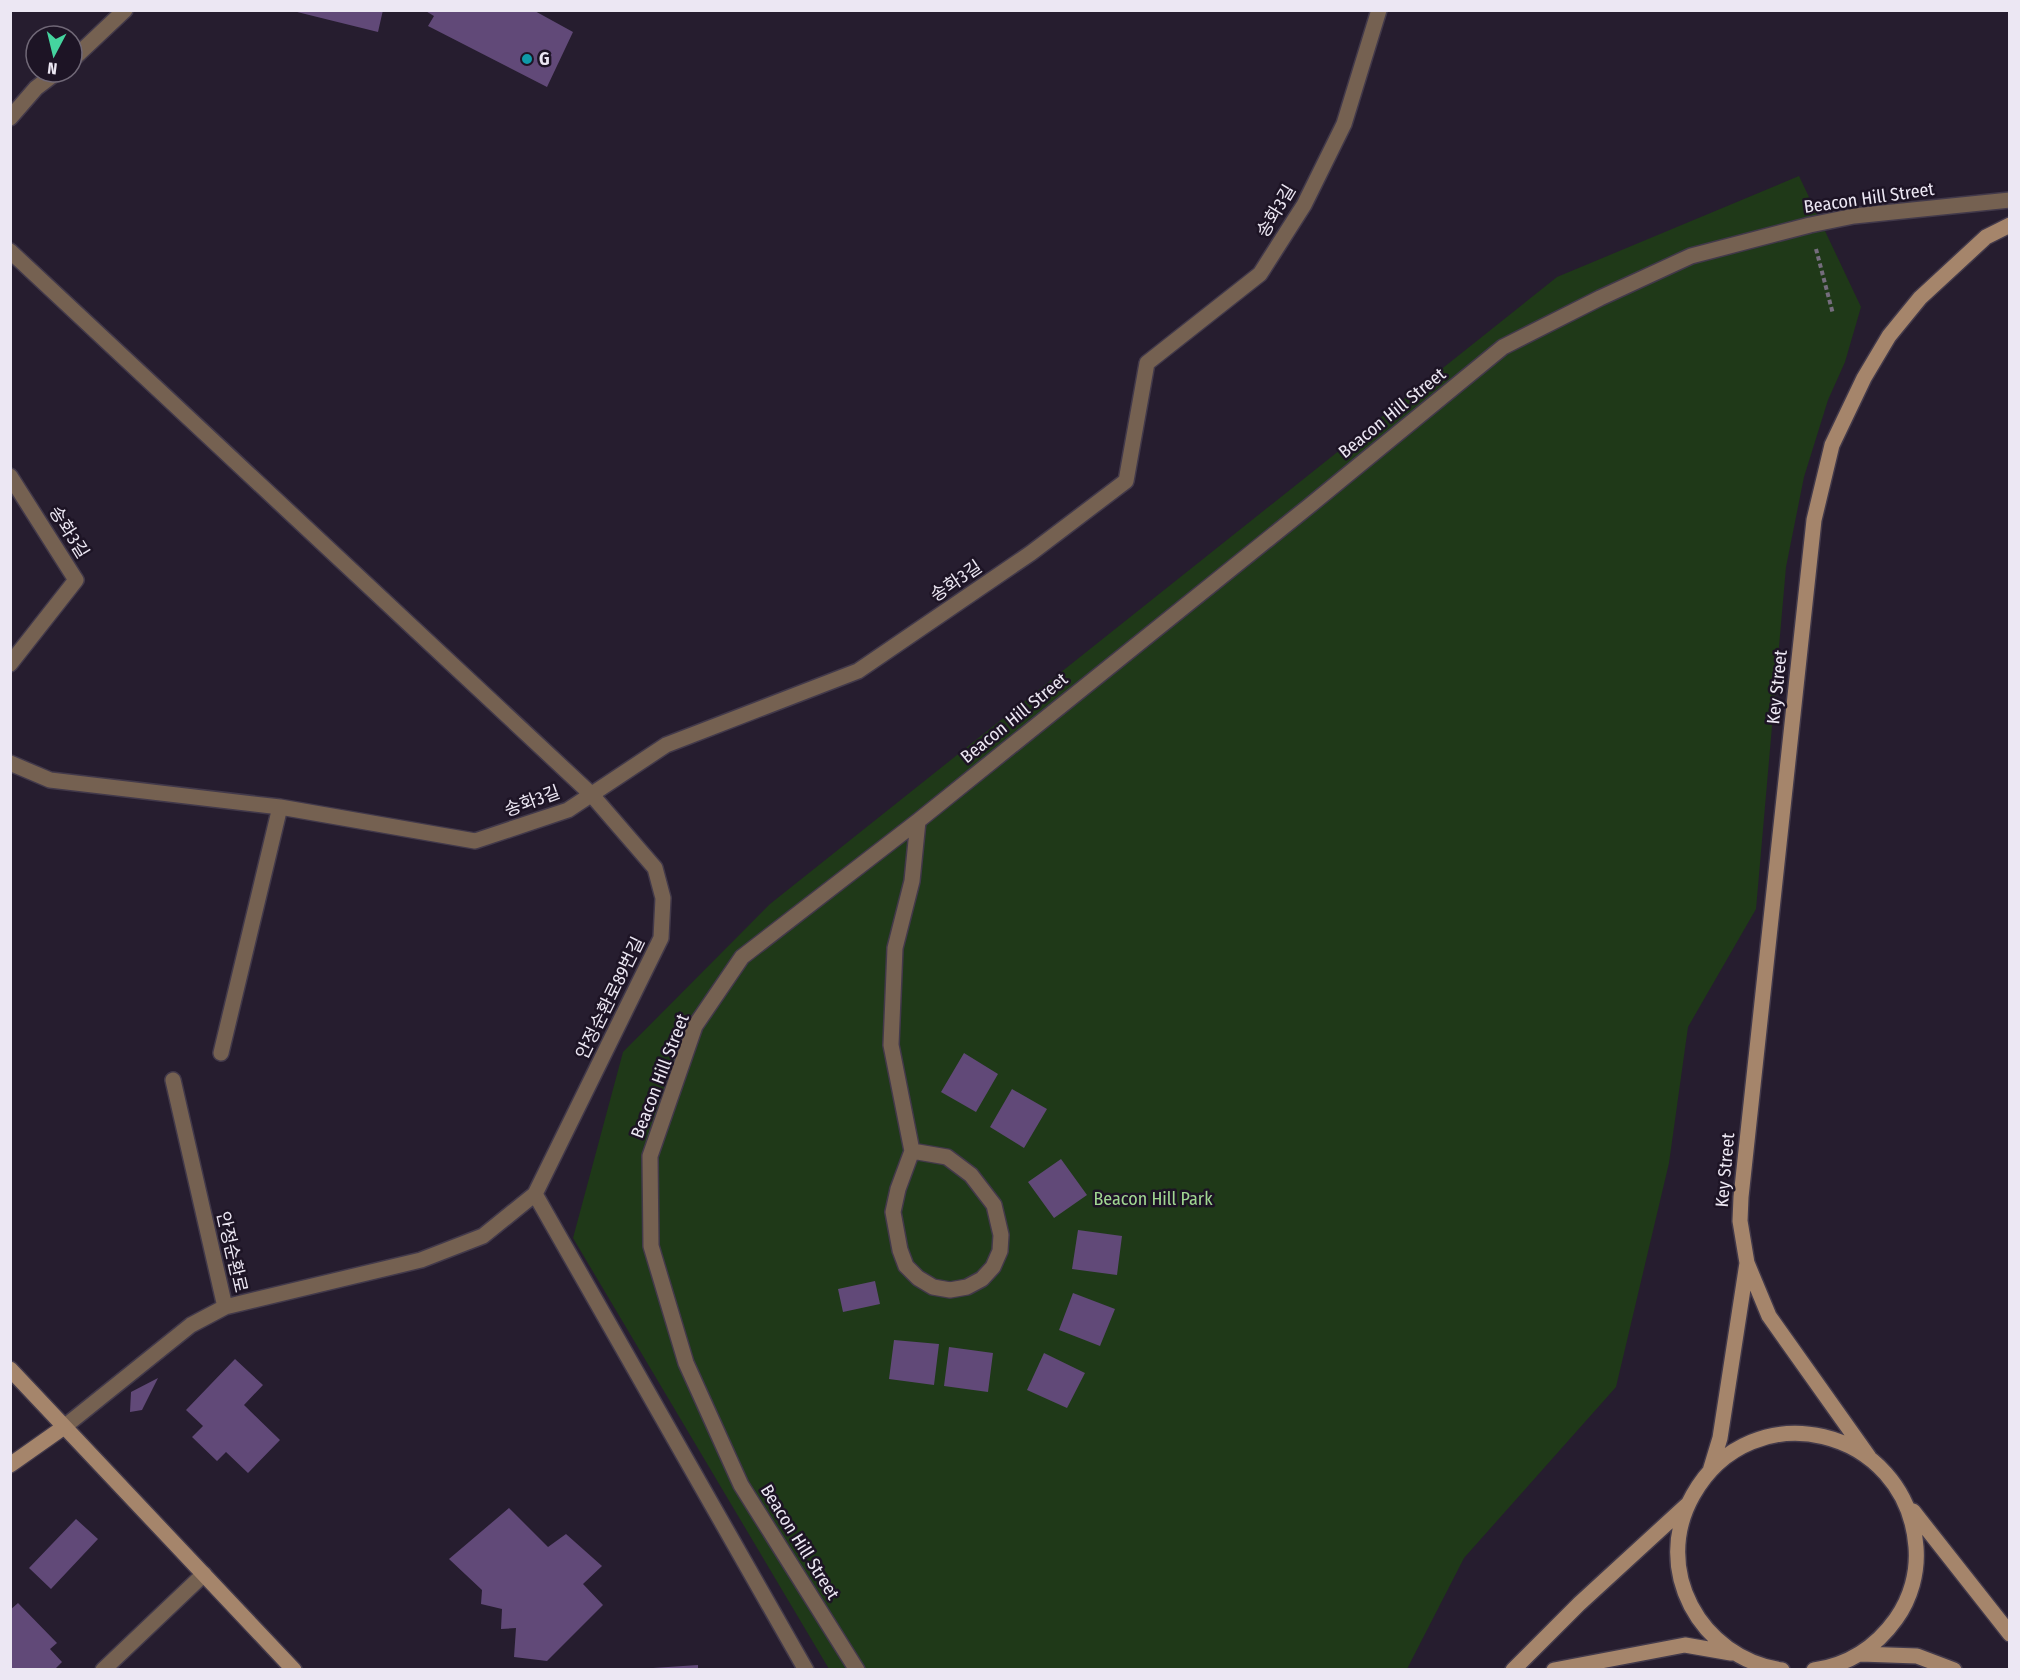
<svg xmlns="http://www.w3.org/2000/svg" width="2020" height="1680" font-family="'Fira Sans Condensed','Noto Sans KR',sans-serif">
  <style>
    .green { fill: #1f3918 }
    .building { fill: #614978 }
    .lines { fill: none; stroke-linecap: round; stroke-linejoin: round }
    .lane-casing { stroke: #42394a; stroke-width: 18 }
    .street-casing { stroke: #42394a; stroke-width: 18 }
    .secondary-casing { stroke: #42394a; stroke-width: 18 }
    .path { stroke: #756d7d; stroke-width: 4; stroke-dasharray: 4.5 3; stroke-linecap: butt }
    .lane { stroke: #756151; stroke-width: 15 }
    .street { stroke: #756151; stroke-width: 15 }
    .secondary { stroke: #a5856b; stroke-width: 15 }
    .culture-dot { fill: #0f9aa8; stroke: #1d1425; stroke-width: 2 }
    .labels { text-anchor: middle; stroke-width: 5; stroke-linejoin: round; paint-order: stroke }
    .poi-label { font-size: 18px; font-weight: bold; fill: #ece7f3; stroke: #1d1425; text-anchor: start }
    .street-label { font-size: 18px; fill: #ece7f3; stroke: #1d1425 }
    .park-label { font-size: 18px; fill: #a1d792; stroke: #1d1425 }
  </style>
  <rect width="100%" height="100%" fill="#261d2f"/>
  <!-- green -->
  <path class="green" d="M1799,176L1861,307L1845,362L1828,400L1804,477L1786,567L1756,909L1688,1027L1669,1163L1616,1387L1464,1558L1407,1669H829L573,1238L623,1052L770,904L1557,277Z"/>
  <!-- building -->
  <path class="building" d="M289,10H383L378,32Z
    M424,10H533L573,32L547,87L428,26L434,16Z
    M964,1053L998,1074L976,1112L941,1092Z
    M1012,1089L1047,1109L1024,1148L990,1127Z
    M1061,1159L1087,1195L1054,1218L1028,1182Z
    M1078,1230L1122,1236L1117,1275L1072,1269Z
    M875,1281L880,1304L843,1312L838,1289Z
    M1073,1293L1115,1309L1100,1346L1059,1330Z
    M894,1340L939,1344L934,1385L889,1379Z
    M949,1347L993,1353L988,1392L944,1386Z
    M1044,1353L1085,1373L1067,1408L1027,1390Z
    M235,1359L263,1385L244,1405L280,1440L248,1473L226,1452L217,1461L192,1437L203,1426L186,1410Z
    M158,1378L142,1410L130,1412L131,1392Z
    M509,1508L548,1547L566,1534L602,1566L583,1584L603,1605L547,1661L514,1657L516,1628L501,1629L502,1609L481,1604L482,1590L449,1559Z
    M76,1519L98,1539L51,1589L29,1568Z
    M18,1603L57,1643L50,1649L62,1662L54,1670H10V1610Z
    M698,1665V1670H653V1668Z"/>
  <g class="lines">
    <defs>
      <path id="lane" d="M103,1670L204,1574"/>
      <path id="street" d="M72,60L125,10
        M10,118L36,88L57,72
        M10,251L591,794L655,868L663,898L661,938L535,1194L483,1236L421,1260L225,1307
        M10,476L76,580L10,664
        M10,763L50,780L280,807L475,841L568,810L666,745L858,671L1031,553L1126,481L1147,363L1260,274L1304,205L1344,124L1379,10
        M221,1053L280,807
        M912,1151L947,1157L971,1175L994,1205L1001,1235L1000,1251L993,1267L982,1279L967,1287L950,1290L933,1287L918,1278L906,1266L900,1250L893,1212L898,1189Z
        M912,1151L891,1045L895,948L912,881L918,821
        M535,1194L806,1670
        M64,1427L191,1325L225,1307L173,1080
        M857,1670L741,1485L686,1363L651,1246L650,1156L695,1026L742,957L918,821L1308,507L1503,347L1600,298L1691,256L1810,225L1854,216L2010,200"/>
      <path id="secondary" d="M10,1369L294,1670
        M1869,1457L1769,1316L1747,1263L1740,1221L1741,1197L1814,520L1832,445L1864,378L1889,336L1920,298L1986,237L2010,225
        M10,1465L64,1427
        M1710,1471L1720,1438L1747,1263
        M1913,1511L2010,1634
        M1861,1654L1917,1656L1954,1670
        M1513,1670L1579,1604L1688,1504
        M1554,1670L1685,1645L1731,1653
        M1782,1670C1700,1658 1651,1569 1693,1495C1752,1390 1907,1427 1916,1547C1918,1572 1911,1598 1896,1619C1876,1647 1848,1665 1814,1670"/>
    </defs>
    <!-- lane casing -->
    <use href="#lane" class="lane-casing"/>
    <!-- street casing -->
    <use href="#street" class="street-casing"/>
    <!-- secondary casing -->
    <use href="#secondary" class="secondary-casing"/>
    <!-- path -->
    <path class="path" d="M1816,249L1833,314"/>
    <!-- lane -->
    <use href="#lane" class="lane"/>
    <!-- street -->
    <use href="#street" class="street"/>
    <!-- secondary -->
    <use href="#secondary" class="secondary"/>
  </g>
  <!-- markers -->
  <circle class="culture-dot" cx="527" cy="59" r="6"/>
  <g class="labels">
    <!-- poi labels -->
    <g class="poi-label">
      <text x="539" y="65">G</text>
    </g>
    <!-- street labels -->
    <g class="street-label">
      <text transform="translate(1869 198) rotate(-8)" y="6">Beacon Hill Street</text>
      <text transform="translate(1276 211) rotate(-59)" y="6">송화3길</text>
      <text transform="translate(1392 413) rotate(-39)" y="6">Beacon Hill Street</text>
      <text transform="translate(69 532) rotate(58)" y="6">송화3길</text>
      <text transform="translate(956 581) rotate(-34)" y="6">송화3길</text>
      <text transform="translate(1777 687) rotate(-84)" y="6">Key Street</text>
      <text transform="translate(1014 718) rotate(-39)" y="6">Beacon Hill Street</text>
      <text transform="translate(532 801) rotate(-20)" y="6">송화3길</text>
      <text transform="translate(610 998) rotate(-64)" y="6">안정순환로89번길</text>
      <text transform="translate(660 1076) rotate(-69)" y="6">Beacon Hill Street</text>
      <text transform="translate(1725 1170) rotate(-85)" y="6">Key Street</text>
      <text transform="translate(232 1252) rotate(77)" y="6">안정순환로</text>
      <text transform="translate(800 1542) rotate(58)" y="6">Beacon Hill Street</text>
    </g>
    <!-- park labels -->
    <g class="park-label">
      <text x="1153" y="1205">Beacon Hill Park</text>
    </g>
  </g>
  <!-- border -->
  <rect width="2020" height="1680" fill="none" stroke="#ece7f3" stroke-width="24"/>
  <!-- north arrow -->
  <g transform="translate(54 54) rotate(187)"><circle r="28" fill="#1d1425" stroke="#706877" stroke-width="1.5"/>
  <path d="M0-4.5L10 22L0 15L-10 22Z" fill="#45d49f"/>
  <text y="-9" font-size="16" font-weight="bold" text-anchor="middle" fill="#ece7f3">N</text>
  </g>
</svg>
